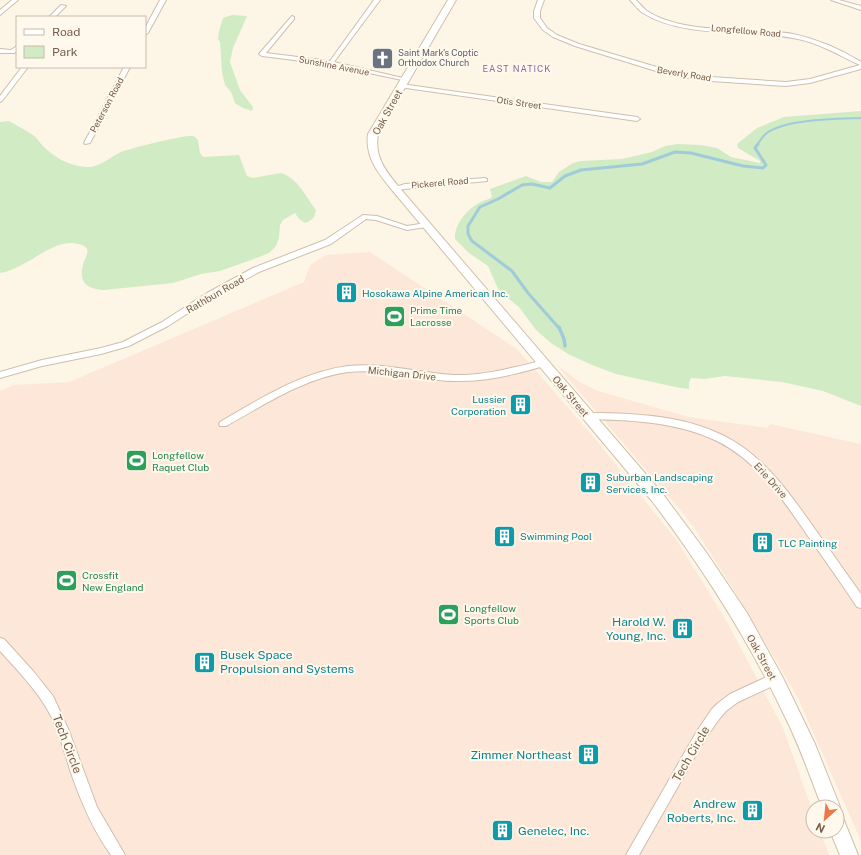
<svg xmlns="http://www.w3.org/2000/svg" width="861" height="855" font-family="'Public Sans',sans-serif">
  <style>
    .commercial { fill: #fde7d9 }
    .green { fill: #d1ebc4 }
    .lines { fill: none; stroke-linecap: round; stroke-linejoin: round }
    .stream-far2 { stroke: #a0ccd9; stroke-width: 2 }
    .stream-far1 { stroke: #a0ccd9; stroke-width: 3 }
    .stream { stroke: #a0ccd9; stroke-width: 3.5 }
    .minor-casing { stroke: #cfbeac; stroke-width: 2 }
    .secondary-casing { stroke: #d2bfa9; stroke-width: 2 }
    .minor { fill: #fff; fill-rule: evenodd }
    .secondary { fill: #fff; fill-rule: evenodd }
    .labels { text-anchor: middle; stroke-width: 4; stroke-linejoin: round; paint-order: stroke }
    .far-street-label { font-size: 9px; fill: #775d4a; stroke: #fff9ed }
    .far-worship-label { font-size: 9px; fill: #5b616d; stroke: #fff9ed; text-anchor: start }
    .far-neighbourhood-label { font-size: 9px; letter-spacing: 1px; fill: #8c659a; stroke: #fff9ed }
    .street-label { font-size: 10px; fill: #775d4a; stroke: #fff9ed }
    .culture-label { font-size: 10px; fill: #0d838f; stroke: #fff9ed; text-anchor: start }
    .leisure-label { font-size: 10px; fill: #27864d; stroke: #fff9ed; text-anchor: start }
    .near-culture-label { font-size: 12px; fill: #0d838f; stroke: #fff9ed; text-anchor: end }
    .near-street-label { font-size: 12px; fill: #775d4a; stroke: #fff9ed }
  </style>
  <rect width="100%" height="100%" fill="#fdf6e6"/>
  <!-- commercial -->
  <path class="commercial" d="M370,252L517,349L592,435L678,542L727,622L783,728L813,812V831H820L829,855H0V391L13,385L69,382L304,282L310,265L326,255Z
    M555,363L578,381L598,391L689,417L767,428L770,424L861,444V841L798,698L740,600L695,529L681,511Z"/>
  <!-- green -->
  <path class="green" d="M232,15L247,16L233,48L230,62L240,90L253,107L252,111L243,108L235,103L231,92L225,85L222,72L220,42L218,39L219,31L223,18Z
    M861,111V406L823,391L782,382L725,376L704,379L691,378L689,383V389L680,388L616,374L592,365L568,354L551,343L536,330L519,307L499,291L488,266L469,253L455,239C454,224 468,208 481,202C485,200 488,200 492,197L490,189L526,176L541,182H552L559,172L573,163L581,161L622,159L652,152L665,146L678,144L701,145L717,148L731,157L760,163V161L738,148L737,144L757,128L784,117Z
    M9,121C17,126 26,130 33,135C37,138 40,143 43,146C55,158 70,166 86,167C99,168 109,158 119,153C126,149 188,134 193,136C194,136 198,139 198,140L200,153L203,157L239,155L247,176L253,178L281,173C298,178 306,197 316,210C315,217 312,221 305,223L299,219L295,213L283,220L280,225L279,238L276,246L269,253L262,256L220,271L201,274L173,283L104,290C88,289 78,283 83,265C85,256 94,248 79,244C52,237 28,269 0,273V122Z"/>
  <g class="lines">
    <!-- stream-far2 -->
    <path class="stream-far2" d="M757,145C760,141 763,135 767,133C786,119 837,119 861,118"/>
    <!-- stream-far1 -->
    <path class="stream-far1" d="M559,328L528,293L512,271L472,241L468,234V226L480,207L498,199L522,185L532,184L550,188L565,176L581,170L642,164L675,152L691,153L743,166L763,168L766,165L755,148L758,144"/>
    <!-- stream -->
    <path class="stream" d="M559,327L564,339L565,346"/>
    <defs>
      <path id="minor" d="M12,0H18L0,15V10Z
        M160,0H166L148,33L145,35V28Z
        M374,0H380L334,62L407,79V81L326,64L262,56L259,54L292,16L294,17V19L266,53L330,61Z
        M538,0H544L540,11V18L547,28L557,35L579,44L670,71L711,77L786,82L810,79L860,65C838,55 818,42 793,38C749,30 682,38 643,13C638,10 634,4 630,0H636C639,3 643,8 647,11C683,35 751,27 793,34C817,39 840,49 861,62V69L810,83L786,86L711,81L669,75L575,46L553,37L543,30L534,18V11Z
        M831,0H839L861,6V10Z
        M61,5L66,6L55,17H49Z
        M17,46V51L14,53H0V49L11,50Z
        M22,67H28L2,101L0,102V96Z
        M124,67H130L90,143L85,144L84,143Z
        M401,84L637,117L640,119L637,121L399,87L398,86Z
        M485,178L487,179V181L395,190L392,188L405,184Z
        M363,215L377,216L407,226L426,223L430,225L426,227L407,230L376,220L366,219L331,244L259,272L213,297L168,326L129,346L101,354L42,366L0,378V372L42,360L101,348L123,342L162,322L207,293L253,268L325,240Z
        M544,360L547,361L548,363L547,365C518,374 485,382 454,381C419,380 384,368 348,372C304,378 264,405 226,426H220L219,424L220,422C260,399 301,372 348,366C383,362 419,373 454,375C484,376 515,367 544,360Z
        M589,413C641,413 700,416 744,448C774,470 795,501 817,532C832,553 846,573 861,594V608L857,607C842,584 826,562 810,539C784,501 759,462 717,441C678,422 632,420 589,419L586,418L585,416L586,414Z
        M0,638L4,639L33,671L53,696L69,731L97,807L125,855H111C93,830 81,802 71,773C65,754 60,734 51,716C38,691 18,671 0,651Z
        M775,673L779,675L781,679L779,683L738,702L726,711L720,718L705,739L639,855H626L697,731L712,709L718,703L730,694Z"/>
      <path id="secondary" d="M448,0H456L378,134C374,156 385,170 398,186L662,493L706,552L747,613L783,678L815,744L840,807L837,813V807H822C811,779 801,750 788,723C751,644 705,571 652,501L392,190C378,173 365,157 368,134Z
        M837,815L843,818L858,855H840L830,831H837Z"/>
    </defs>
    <!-- minor casing -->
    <use href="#minor" class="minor-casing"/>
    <!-- secondary casing -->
    <use href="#secondary" class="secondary-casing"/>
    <!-- minor -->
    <use href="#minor" class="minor"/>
    <!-- secondary -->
    <use href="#secondary" class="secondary"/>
  </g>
  <!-- icons -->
  <defs>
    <symbol id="church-square" viewBox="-11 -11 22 22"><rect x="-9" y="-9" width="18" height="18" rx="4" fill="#6b7280" stroke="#fff9ed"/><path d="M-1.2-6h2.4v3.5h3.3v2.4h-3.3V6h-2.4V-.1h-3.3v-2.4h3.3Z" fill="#fff"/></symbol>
    <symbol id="building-square" viewBox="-11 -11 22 22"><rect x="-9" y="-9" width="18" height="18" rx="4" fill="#0f9aa8" stroke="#fff9ed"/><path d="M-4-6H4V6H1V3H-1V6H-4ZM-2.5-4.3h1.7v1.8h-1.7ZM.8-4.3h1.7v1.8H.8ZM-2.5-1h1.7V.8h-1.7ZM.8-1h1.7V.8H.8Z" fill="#fff"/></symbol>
    <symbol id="stadium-square" viewBox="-11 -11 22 22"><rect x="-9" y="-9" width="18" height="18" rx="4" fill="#2e9e5b" stroke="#fff9ed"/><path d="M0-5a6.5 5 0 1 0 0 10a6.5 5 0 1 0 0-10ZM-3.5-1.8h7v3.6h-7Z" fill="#fff"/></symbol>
  </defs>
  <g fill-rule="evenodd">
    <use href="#church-square" x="370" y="46" width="25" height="25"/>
    <use href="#building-square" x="334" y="280" width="25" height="25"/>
    <use href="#stadium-square" x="382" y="304" width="25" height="25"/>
    <use href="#building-square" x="508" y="392" width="25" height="25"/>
    <use href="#stadium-square" x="124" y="448" width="25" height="25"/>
    <use href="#building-square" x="578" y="470" width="25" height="25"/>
    <use href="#building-square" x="492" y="524" width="25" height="25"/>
    <use href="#building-square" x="750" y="530" width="25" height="25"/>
    <use href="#stadium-square" x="54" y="568" width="25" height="25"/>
    <use href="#stadium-square" x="436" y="602" width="25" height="25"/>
    <use href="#building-square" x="670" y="616" width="25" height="25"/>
    <use href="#building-square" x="192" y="650" width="25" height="25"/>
    <use href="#building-square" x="576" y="742" width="25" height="25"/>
    <use href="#building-square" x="740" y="798" width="25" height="25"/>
    <use href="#building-square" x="490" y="818" width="25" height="25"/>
  </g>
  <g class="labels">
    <!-- far-street labels -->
    <g class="far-street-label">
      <text transform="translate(746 31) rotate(5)" y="3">Longfellow Road</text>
      <text transform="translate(334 66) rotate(11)" y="3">Sunshine Avenue</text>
      <text transform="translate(684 74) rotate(9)" y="3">Beverly Road</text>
      <text transform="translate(519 103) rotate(8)" y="3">Otis Street</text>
      <text transform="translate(107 105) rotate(-62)" y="3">Peterson Road</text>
      <text transform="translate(440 183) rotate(-5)" y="3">Pickerel Road</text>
    </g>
    <!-- far-worship labels -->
    <g class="far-worship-label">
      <text x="398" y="56">Saint Mark's Coptic<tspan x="398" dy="10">Orthodox Church</tspan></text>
    </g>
    <!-- far-neighbourhood labels -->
    <g class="far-neighbourhood-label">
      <text x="517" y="72">EAST NATICK</text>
    </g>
    <!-- street labels -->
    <g class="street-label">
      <text transform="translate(387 112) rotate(-61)" y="4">Oak Street</text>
      <text transform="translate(215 294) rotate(-30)" y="4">Rathbun Road</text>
      <text transform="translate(402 373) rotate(6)" y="4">Michigan Drive</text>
      <text transform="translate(571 396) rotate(50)" y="4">Oak Street</text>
      <text transform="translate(771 480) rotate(48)" y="4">Erie Drive</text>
      <text transform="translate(762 657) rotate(61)" y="4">Oak Street</text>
    </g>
    <!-- culture labels -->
    <g class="culture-label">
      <text x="362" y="297">Hosokawa Alpine American Inc.</text>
      <text x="506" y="403" text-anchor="end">Lussier<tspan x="506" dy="12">Corporation</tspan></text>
      <text x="606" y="481">Suburban Landscaping<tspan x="606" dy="12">Services, Inc.</tspan></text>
      <text x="520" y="540">Swimming Pool</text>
      <text x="778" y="547">TLC Painting</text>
    </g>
    <!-- leisure labels -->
    <g class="leisure-label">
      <text x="410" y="314">Prime Time<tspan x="410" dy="12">Lacrosse</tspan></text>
      <text x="152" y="459">Longfellow<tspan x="152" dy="12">Raquet Club</tspan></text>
      <text x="82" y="579">Crossfit<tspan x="82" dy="12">New England</tspan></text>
      <text x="464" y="612">Longfellow<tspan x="464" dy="12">Sports Club</tspan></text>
    </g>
    <!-- near-culture labels -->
    <g class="near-culture-label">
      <text x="666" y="626">Harold W.<tspan x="666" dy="14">Young, Inc.</tspan></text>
      <text x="220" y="659" text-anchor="start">Busek Space<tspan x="220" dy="14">Propulsion and Systems</tspan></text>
      <text x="572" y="759">Zimmer Northeast</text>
      <text x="736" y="808">Andrew<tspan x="736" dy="14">Roberts, Inc.</tspan></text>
      <text x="518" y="835" text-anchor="start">Genelec, Inc.</text>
    </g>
    <!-- near-street labels -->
    <g class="near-street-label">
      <text transform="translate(67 744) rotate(69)" y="4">Tech Circle</text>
      <text transform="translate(691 754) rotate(-60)" y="4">Tech Circle</text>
    </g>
  </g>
  <!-- legend -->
  <rect x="16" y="16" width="130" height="52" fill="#fff9ed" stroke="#c9bbac"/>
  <rect x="24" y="29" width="20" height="6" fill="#ffffff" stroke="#c9bbac"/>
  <text x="52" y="36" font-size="12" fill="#775d4a">Road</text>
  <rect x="24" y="46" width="20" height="12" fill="#d1ebc4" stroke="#c9bbac"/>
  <text x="52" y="56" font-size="12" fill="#775d4a">Park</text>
  <!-- north arrow -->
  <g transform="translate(825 819) rotate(207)"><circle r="19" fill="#fff9ed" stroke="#c9bbac"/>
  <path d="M0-3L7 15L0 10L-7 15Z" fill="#e97949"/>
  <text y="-6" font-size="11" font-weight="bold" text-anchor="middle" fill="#775d4a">N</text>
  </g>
</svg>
